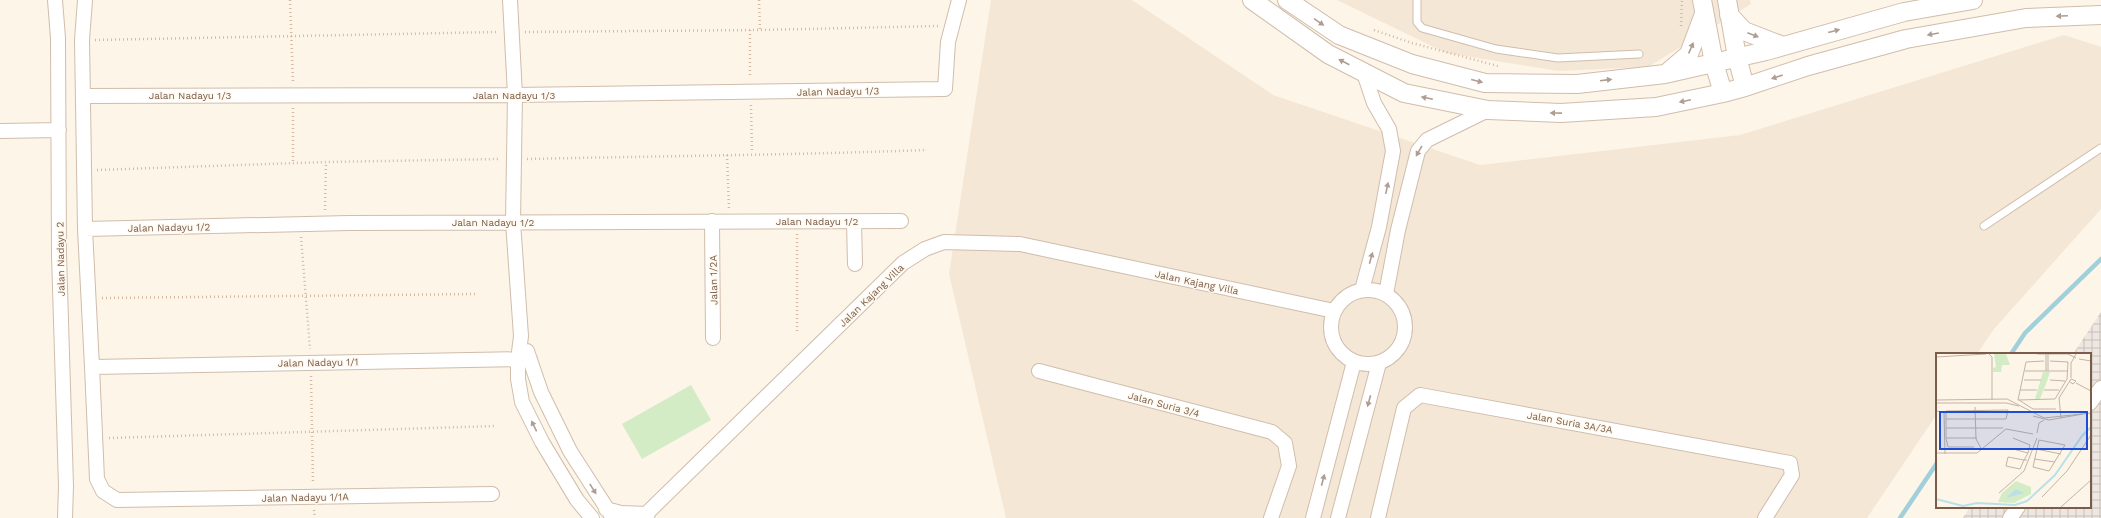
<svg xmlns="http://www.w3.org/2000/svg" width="2101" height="518" font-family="'Work Sans',sans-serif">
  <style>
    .residential { fill: #f5e7d6 }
    .industrial { fill: url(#industrial-grid) }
    .garden { fill: #d4ecc5 }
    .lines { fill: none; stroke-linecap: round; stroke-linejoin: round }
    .stream { stroke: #a1d0da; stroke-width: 4.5 }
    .service-casing { stroke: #d0bdac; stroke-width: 9 }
    .minor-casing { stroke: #d0bdac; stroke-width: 16 }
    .tertiary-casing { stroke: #d0bdac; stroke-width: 20 }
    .path { stroke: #d9b8a1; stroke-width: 2.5; stroke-dasharray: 1 3; stroke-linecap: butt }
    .service { stroke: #fff; stroke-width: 7 }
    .minor { stroke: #fff; stroke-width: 14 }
    .tertiary { stroke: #fff; stroke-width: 18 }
    .oneway { fill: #af9d92 }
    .labels { text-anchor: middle; stroke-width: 3; stroke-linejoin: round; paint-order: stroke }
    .street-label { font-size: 10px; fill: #795c4a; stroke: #fff9ef }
    .inset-river { fill: none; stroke: #bbe0e8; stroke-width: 2 }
    .inset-road { fill: none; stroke: #c4b3a4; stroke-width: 1 }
    .view { fill: #1d4ed8; fill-opacity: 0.15; stroke: #1d4ed8; stroke-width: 2 }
    .inset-edge { fill: none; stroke: #795c4a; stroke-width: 2 }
  </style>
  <defs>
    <pattern id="industrial-grid" width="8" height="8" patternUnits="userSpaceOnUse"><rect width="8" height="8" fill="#eee7e1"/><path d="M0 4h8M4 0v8" fill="none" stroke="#c6beb8"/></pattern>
  </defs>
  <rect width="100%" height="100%" fill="#fdf5e8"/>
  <!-- residential -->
  <path class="residential" d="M991,0H1132L1273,95L1480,165L1740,135L2064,35L2101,47V209L1994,329L1977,354H1937V414L1867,518H1006L949,274Z
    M1337,0H1750L1751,4L1648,67L1558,71L1446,53Z"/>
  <!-- industrial -->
  <path class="industrial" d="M2101,312V518H1963L1970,507H2090V354H2073Z"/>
  <!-- garden -->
  <path class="garden" d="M691,385L711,420L642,459L622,424Z"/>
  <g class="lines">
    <!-- stream -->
    <path class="stream" d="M2011,354L2025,333L2101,259
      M1900,518L1937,463"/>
    <defs>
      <path id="service" d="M1417,0V22L1422,28L1496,49L1558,58L1639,54
        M1984,226L2101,148"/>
      <path id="minor" d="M55,0L58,38L59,255L66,486L65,518
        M85,0L82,40L85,229L92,367
        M510,0L515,95L513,222L521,336L518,360V379L522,402L542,442L577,500L592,518
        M83,96L515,95L945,89L948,42L959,0
        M0,131L59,130
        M712,221L713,338
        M854,222L855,264
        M85,229L349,223L901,221
        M1331 327a37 37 0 1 1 74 0a37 37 0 1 1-74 0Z
        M1362,290L1379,227L1393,151L1389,129L1374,103L1364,73
        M1386,294L1398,230L1418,151L1427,140L1488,110
        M527,351L541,392L570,451L613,518
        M1039,371L1272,432L1285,443L1289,466L1271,518
        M2090,403L2101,388
        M492,494L117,500L103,491L97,479L92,367L530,359
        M606,509L621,513L648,514
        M642,518L903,263L925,249L944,242L1020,244L1334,311
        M1313,518L1354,362
        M1338,518L1379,363
        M1378,518L1404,408L1420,395L1790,463L1792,475L1765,518
        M2010,518L2018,507"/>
      <path id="tertiary" d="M1252,0L1328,54L1404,93L1488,110L1561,113L1656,107L1723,93L1745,87L1808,66L1906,39L2026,18L2101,15
        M1287,0L1339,35L1412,64L1485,83L1577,84L1665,74L1766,51L1904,12L1973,0
        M1702,0L1714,63L1723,93
        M1727,0L1737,57L1745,87
        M1729,15L1744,31L1783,46
        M1668,72L1689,54L1704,14"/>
    </defs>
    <!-- service casing -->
    <use href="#service" class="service-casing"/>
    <!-- minor casing -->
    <use href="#minor" class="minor-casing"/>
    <!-- tertiary casing -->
    <use href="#tertiary" class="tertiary-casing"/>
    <!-- path -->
    <path class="path" d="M290,0L293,83
      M759,0L760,30
      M1681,26L1682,0
      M750,30V78
      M1374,30L1412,43L1498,66
      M525,32L760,30L938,26
      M95,40L498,32
      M751,105L752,153
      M293,108V164
      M727,155L729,208
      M527,159C661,156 794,155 927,150
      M97,170L326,162L500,159
      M325,210L326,162
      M797,234V332
      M301,237L310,349
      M102,298L477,294
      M311,376L313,483
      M109,438L496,426
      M314,510L315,518"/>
    <!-- service -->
    <use href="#service" class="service"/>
    <!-- minor -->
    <use href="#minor" class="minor"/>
    <!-- tertiary -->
    <use href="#tertiary" class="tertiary"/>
  </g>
  <!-- one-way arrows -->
  <defs><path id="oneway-solid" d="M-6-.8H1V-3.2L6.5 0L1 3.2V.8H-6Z"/></defs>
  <g class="oneway">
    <use href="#oneway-solid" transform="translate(2062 16) rotate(178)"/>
    <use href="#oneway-solid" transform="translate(1319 22) rotate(34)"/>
    <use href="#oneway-solid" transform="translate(1834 31) rotate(-15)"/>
    <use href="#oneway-solid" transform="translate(1933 34) rotate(170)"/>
    <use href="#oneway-solid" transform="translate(1753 35) rotate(21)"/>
    <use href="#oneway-solid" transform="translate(1691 48) rotate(-67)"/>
    <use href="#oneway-solid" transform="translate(1344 62) rotate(-153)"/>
    <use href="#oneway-solid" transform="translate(1777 77) rotate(161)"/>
    <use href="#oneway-solid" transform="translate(1606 80) rotate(-7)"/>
    <use href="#oneway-solid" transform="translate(1477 81) rotate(14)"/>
    <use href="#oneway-solid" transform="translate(1427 98) rotate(-168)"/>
    <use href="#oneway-solid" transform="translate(1685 101) rotate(168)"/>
    <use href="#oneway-solid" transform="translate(1556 113) rotate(-179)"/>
    <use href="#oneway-solid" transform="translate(1419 151) rotate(120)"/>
    <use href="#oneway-solid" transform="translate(1387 188) rotate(-78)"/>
    <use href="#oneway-solid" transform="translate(1371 258) rotate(-75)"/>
    <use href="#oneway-solid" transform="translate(1369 401) rotate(105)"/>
    <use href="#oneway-solid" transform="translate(534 426) rotate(-116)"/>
    <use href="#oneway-solid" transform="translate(1323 480) rotate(-75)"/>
    <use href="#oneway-solid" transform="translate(593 489) rotate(58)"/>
  </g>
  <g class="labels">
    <!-- street labels -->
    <g class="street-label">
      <text transform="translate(838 91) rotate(-1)" y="4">Jalan Nadayu 1/3</text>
      <text x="190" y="99">Jalan Nadayu 1/3</text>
      <text x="514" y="99">Jalan Nadayu 1/3</text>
      <text x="817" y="225">Jalan Nadayu 1/2</text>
      <text x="493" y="226">Jalan Nadayu 1/2</text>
      <text transform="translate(169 227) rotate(-1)" y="4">Jalan Nadayu 1/2</text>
      <text transform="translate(60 259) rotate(-91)" y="4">Jalan Nadayu 2</text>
      <text transform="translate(713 280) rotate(-91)" y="4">Jalan 1/2A</text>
      <text transform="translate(1197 282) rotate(12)" y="4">Jalan Kajang Villa</text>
      <text transform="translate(871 295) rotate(-44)" y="4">Jalan Kajang Villa</text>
      <text transform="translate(318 362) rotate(-1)" y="4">Jalan Nadayu 1/1</text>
      <text transform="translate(1164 404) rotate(15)" y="4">Jalan Suria 3/4</text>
      <text transform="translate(1570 422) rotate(10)" y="4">Jalan Suria 3A/3A</text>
      <text transform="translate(305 497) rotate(-1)" y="4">Jalan Nadayu 1/1A</text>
    </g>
  </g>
  <!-- overview -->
  <g transform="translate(1936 353)">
    <rect width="155" height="155" fill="#fdf5e8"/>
    <path d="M80,128L95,134V141L78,150L62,149L66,140Z" fill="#d4ecc5"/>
    <path d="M58,1H70L74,12H66L65,19H57V15L60,14ZM107,19H114L111,28L104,46H99Z" fill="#d4ecc5"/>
    <path d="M80,136L88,140L71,145L72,143Z" fill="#bbe0e8"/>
    <path class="inset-river" d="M0,146L27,153L41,150L79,152L91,148L119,122L146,83L155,74"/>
    <path class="inset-road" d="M53,1L56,4V47M101,1H132L140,5M110,1V18M112,1V18M0,4L50,1M143,6L155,8M89,18H132M135,25V10L140,1M88,27H105M114,27L129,28M140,30L155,38M84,37H101M108,37H123M0,47L71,46L108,65L155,60M82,47L119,46L131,26L132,9L114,8M82,47L90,9L108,8M83,47L97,56H120M0,50H70L83,53M39,54L40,86L46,97M0,58L8,59L9,101M97,63L113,67L147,61M125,65L123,45L135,26L140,28L137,31L134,29M10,66H70L72,57L10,58V85M10,75H67M101,80L103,70L108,67M77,85L94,92L92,100L88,107L84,116L70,113L72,104L88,107H91M103,87L129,92L113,118L97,114ZM38,94H12L10,85H41M77,96L92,100M100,96L125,101M0,100H41L70,76L97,81M98,106L119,109M63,140L88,118L101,85M106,144L131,118L155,82M125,154L155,127"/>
    <path class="view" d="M4,59H151V96H4Z"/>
    <rect width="155" height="155" class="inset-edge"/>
  </g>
</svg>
